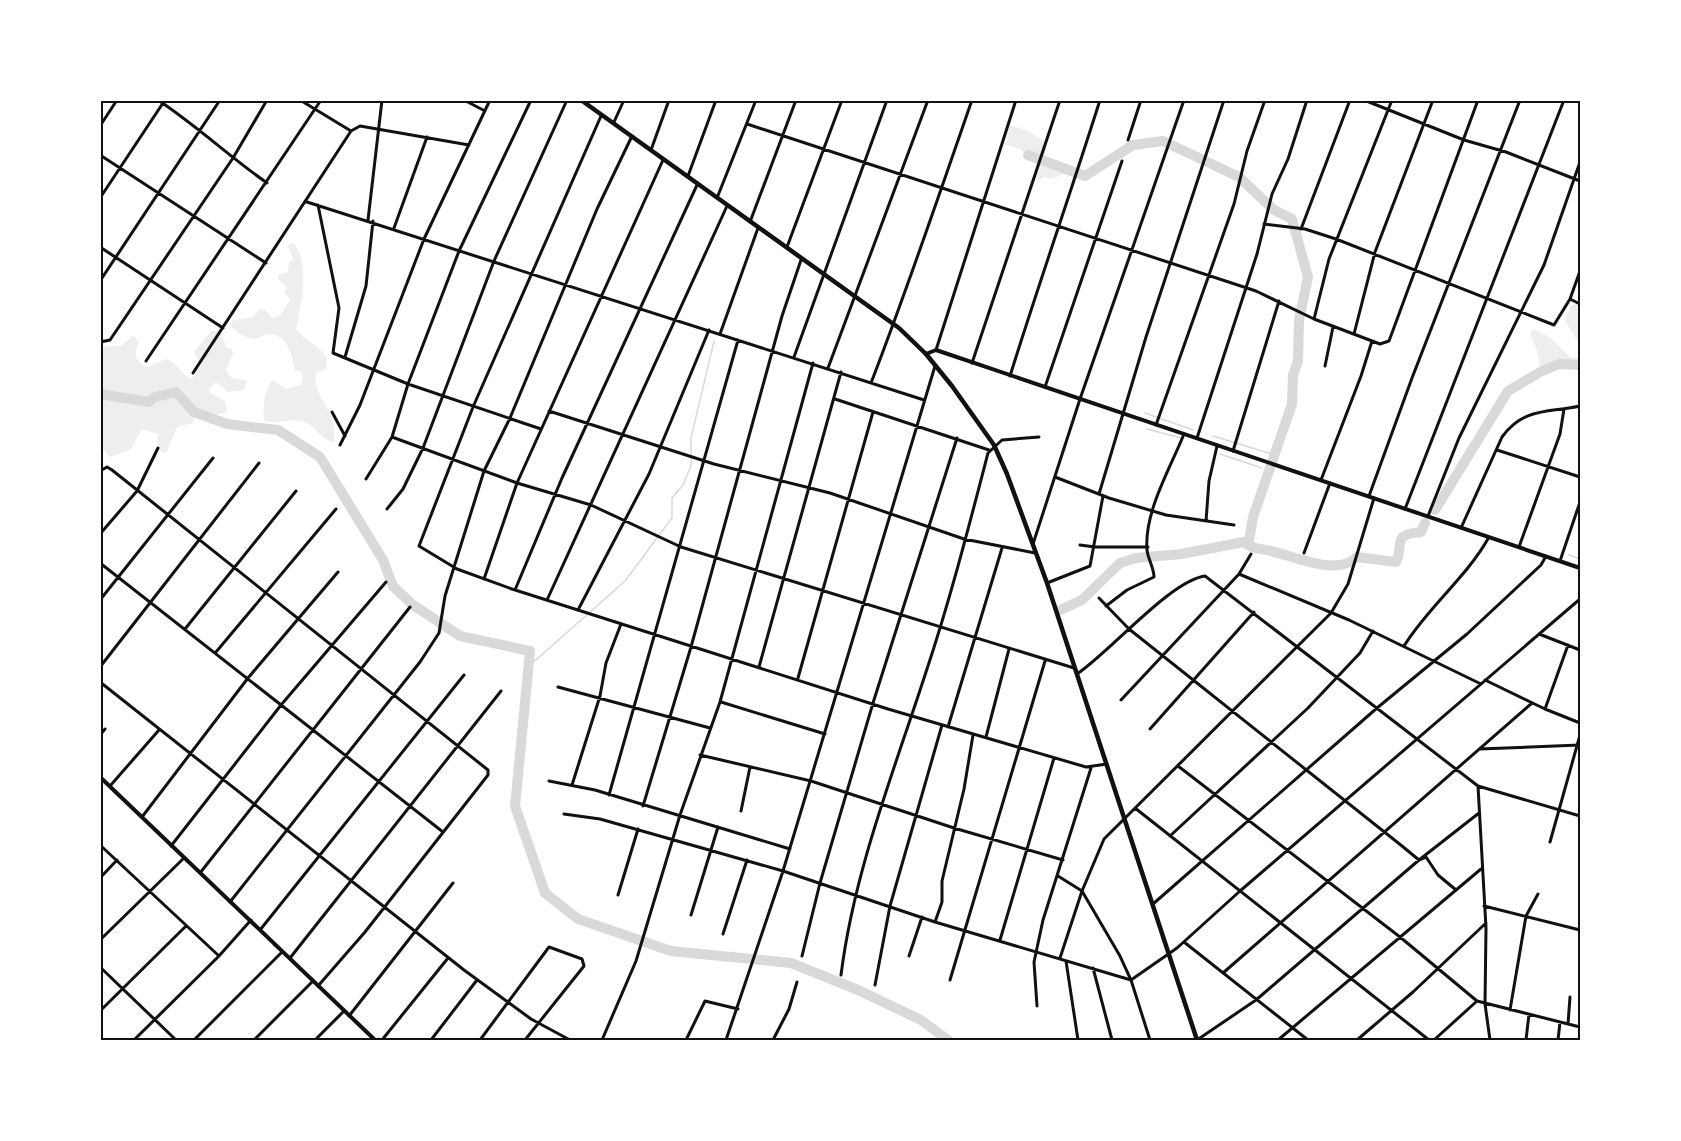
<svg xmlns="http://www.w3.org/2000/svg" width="1681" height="1141" font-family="Karla,sans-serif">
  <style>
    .green { fill: #eee }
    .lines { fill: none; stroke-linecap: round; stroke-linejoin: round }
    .stream { stroke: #d9d9d9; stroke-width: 1.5 }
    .river { stroke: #d9d9d9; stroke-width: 10 }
    .minor { stroke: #111; stroke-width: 3 }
    .tertiary { stroke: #111; stroke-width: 4 }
    .secondary { stroke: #111; stroke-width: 4 }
    .trunk { stroke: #111; stroke-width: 4.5 }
    .neatline { fill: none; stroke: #111; stroke-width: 2 }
  </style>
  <rect width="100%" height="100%" fill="#fff"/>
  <!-- green -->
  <path class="green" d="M1010,125L1028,131L1046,143L1044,163L1067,166L1065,173L1052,179L1043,177L1040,181L1035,176L1039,164L1034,155L1026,156L1021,149L1005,145Z
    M293,243C311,262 301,306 296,329C306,342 316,342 327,358L326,369L316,373C312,392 330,406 333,423C335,429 334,436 334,442C320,439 318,429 307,423C293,416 279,425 265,421C262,410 264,388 273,380L286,389L301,385L303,376L301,371H295C292,357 289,335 270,334C264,334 258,340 252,339C245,338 237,331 231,327L232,321L253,317L260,309L265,310L272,318L281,315L290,300L285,292L287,287L279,280L278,275L288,272L289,261L293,260L288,245Z
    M1580,301V345L1565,321L1571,306Z
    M1533,329L1548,336L1571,358L1580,357V365L1560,364L1545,369L1540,368L1537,350L1530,334Z
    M211,331L221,332L226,347L232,349L233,354L226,369C228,380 237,379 247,380L244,390L228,392L216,382L209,388L210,393L225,401L227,412C219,416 205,414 194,418L193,423L177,427L167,451L162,453L157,444L158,434L142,429L131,449L110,457L101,447L100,347L121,346L134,335L139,343C133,355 135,362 148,367L166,359C177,362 180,374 191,379L201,366L194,352Z"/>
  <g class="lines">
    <!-- stream -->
    <path class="stream" d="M1145,413L1193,430
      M1147,429L1181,438
      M1213,436L1272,454
      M1220,454L1262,468
      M1569,555L1580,559
      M528,667L625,581L672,518V498L683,485L691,466V438L714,341"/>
    <!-- river -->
    <path class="river" d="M1028,155L1085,176L1133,145L1163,141L1239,177L1274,210L1292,219L1308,277L1299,320L1298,361L1293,375L1292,404L1253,517L1249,541
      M100,394L149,402L155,397L176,392L194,412L227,424L278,430L320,457L383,560L393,586L413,605L460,636L530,651L515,806L545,893L578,919L671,951L791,963L858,990L921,1020L948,1040
      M1435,510L1508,391L1540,372L1559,364L1580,365
      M1060,610L1082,600L1120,563L1136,558L1181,554L1249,541L1248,545L1252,547C1258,549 1264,549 1271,551C1293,556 1337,577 1357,557L1396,562C1405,544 1390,535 1421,532L1425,523"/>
    <!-- minor -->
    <path class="minor" d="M158,100C197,126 230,157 267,183
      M300,100L351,131L360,126L469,145
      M435,100L436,101
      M464,100L485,111
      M1364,100L1464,140L1506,152L1580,181
      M601,116L473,407L419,546L457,569L512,589L888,709L1086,767L1107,764
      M614,122L624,100
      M747,124L1256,291L1314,319L1380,344L1389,341L1478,100
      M100,126L117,100
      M1128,140L1141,100
      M651,150L669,100
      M100,155L266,263
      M688,176L716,100
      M100,198L165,100
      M717,198L756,100
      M307,202L924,400
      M318,205L339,308L333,353L408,384L541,429
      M368,220L382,100
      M750,222L796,100
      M1264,224L1305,229L1336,239L1554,325L1570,299L1580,271
      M394,228L427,137
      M1301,229L1350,100
      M100,247L223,328
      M787,247L842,100
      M100,281L220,100
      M1570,299L1580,304
      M1314,319L1329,259L1392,100
      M720,334L758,228
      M1354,334L1375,252L1433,100
      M100,342L110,340L233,158L267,100
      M936,350L1016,100
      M345,357L366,286L373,221
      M794,357L887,100
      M146,361L321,100
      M972,363L1060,100
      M1325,366L1333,327
      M828,368L928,100
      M193,373L351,131
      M1010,376C1039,283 1071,192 1100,100
      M871,383C907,290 939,195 972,100
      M1045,387L1122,161
      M835,399L989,450
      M549,411L714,464L830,493L964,539L1035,553
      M332,412L345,436
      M1156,425L1234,204L1247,151L1265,100
      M392,437L517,483L591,505L681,547L1074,668
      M1197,438L1257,254L1272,194L1288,159L1307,100
      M340,445L360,405L424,239L490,100
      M1497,450L1580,477
      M1233,451L1279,301
      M100,471L107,467L112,470L488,770V775L365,932L318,986
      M1055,477L1109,498L1166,515L1234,525
      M366,479L392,437L408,384L459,251L531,100
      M1321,480L1361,376L1372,341
      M1099,494L1146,337L1224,100
      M1369,496L1412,378L1520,100
      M387,509L403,489L423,448L494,261L567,100
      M1405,509L1564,100
      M1428,516L1459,438L1544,265L1580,162
      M1206,521L1209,481L1217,446
      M1461,528L1502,437C1524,407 1548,413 1580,406
      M100,534L137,491L158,448
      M1033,544L1080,399L1184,100
      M1080,545L1095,547H1148
      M1519,547L1560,434L1564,409
      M1304,553L1330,483
      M1560,561L1580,502
      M100,563L443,832
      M1239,574L1349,620L1481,684
      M484,579L517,483L663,160
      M1047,583L1090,566L1103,496
      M515,590L562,478L697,185
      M1099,598L1129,629L1402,846L1419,860L1426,857L1438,875L1456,890
      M100,600L213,458
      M547,600L727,206
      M1106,606L1127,590L1154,577C1154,568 1148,559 1147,550C1144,512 1170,469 1184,434
      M578,610L649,474L709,330
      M185,629L296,491
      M1539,634L1580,650
      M1404,646C1428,607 1467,577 1489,537
      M216,652L336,509
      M100,667L259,463
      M759,667L841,372
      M1077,674C1111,651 1170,581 1205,576L1478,786L1580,816
      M798,678L873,412
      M1485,680L1545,709L1580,723
      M100,682L464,970L531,1019L570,1040
      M558,687L710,728
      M1121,700L1239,574L1251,554
      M721,702L825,734
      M1545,709L1568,645
      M948,727L1002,548
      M1150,729L1254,612
      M100,735L105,729
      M986,737L1009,649
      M1479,749L1580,745
      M700,755L811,781L954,828L1063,860
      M1178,766L1400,937L1477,1001L1580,1027
      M549,781L595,790L790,849
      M572,785L600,696L606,663L621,624
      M110,786L159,730
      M1478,786L1486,928L1485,1004L1490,1040
      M609,795L738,340
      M643,806L691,647L782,316L801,260
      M1135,808L1429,1040
      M741,811L750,767
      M564,814L600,819L783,871L935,922L1131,980L1177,948L1240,891L1580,599
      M142,817L248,678L338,572
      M1170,836L1308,708L1360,653L1373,631
      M1550,842L1580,735
      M100,845L219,956
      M171,846L281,705L386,582
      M200,873L410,607
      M1058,876L1082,891L1120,956L1131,980L1150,1040
      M100,878L117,860
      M618,895L638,829
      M230,902L420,662L439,633L445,596L484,471L510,418L597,209L632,136
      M1153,904L1377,708L1467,634L1541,565L1546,556
      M1484,906L1580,930
      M691,915L718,827
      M935,922L942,902V881L964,789L973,735
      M260,930L464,675
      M723,934L747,860
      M100,940L184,858
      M1000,940L1054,758
      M1184,942L1308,1040
      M802,956L820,883L873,703L957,438
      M909,956L922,917
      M290,958L501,691
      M1060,958L1082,891L1104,839L1331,613L1348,584L1374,498
      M1066,961L1078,1040
      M100,967L176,1040
      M1093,968L1112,1040
      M1223,973L1532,703
      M841,975C854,871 894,771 926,672C950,600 969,526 988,453L1002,440L1039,437
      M950,980L1045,661
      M875,985L890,906L942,725
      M1037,1006L1034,962L1043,920L1091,768
      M1510,1010L1526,916L1538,894
      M100,1011L186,926
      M349,1016L453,883
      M1568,1024L1570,997
      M134,1040L219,956L251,920
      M194,1040L282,952
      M254,1040L313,981
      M315,1040L344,1011
      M382,1040L448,958
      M431,1040L477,980
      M480,1040L549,947L582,959L584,966L525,1040
      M602,1040L636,961L680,815L720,702L813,363
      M686,1040L705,1001L738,1009
      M726,1040L783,871L935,366
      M773,1040L789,1009L797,982
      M1197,1040L1256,1000L1419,860L1479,813
      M1278,1040L1481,869
      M1357,1040L1413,992L1486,923
      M1434,1040L1477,1001
      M1526,1040L1529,1014
      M1558,1040L1560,1022"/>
    <!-- tertiary -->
    <path class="tertiary" d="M100,777L375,1040"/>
    <!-- secondary -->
    <path class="secondary" d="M926,354L936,350L1580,568"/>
    <!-- trunk -->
    <path class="trunk" d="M581,100L899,328L926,354L952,386L994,445L1007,474L1047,583L1197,1040"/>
  </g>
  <!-- border -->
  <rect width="1681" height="1141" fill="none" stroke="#ffffff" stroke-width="204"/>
  <rect x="102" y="102" width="1477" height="937" class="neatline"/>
</svg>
